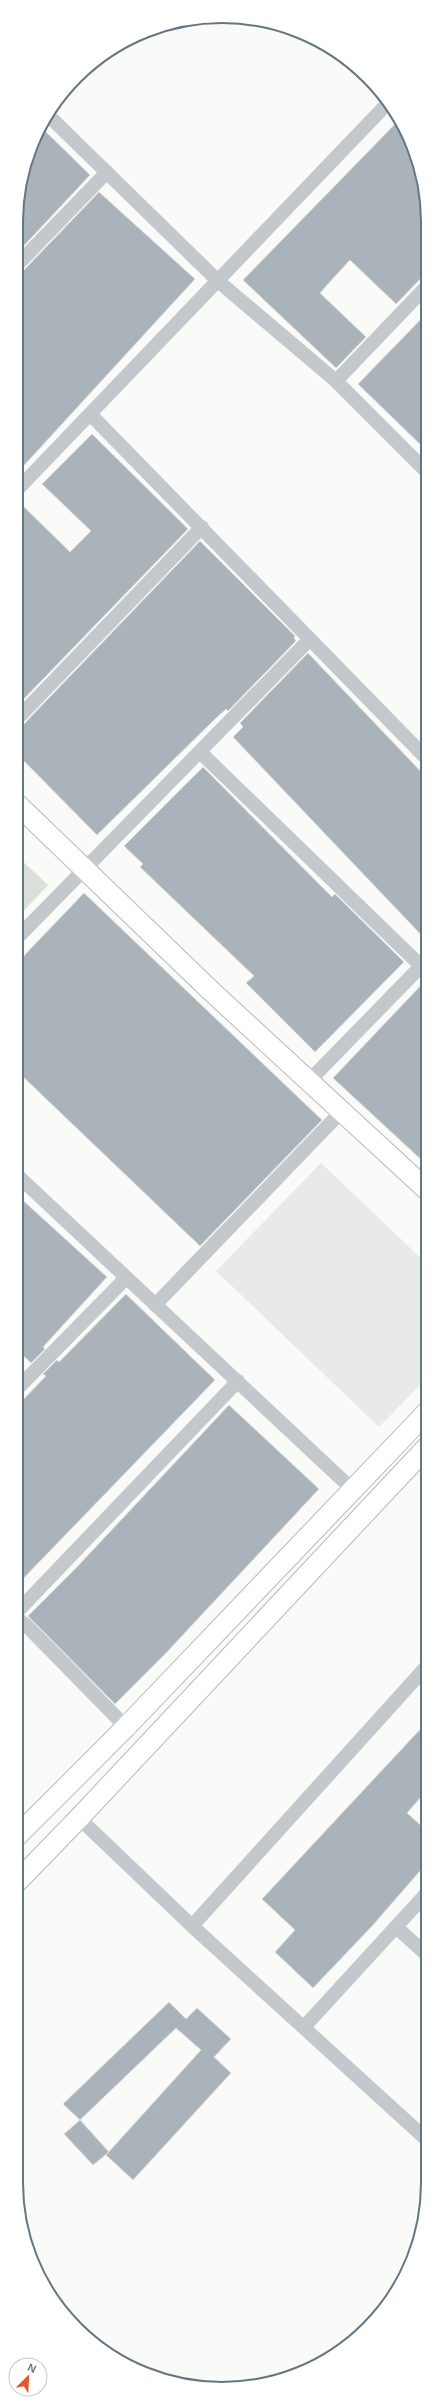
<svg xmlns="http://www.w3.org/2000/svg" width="444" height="2405" font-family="Helvetica,sans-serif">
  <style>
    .built { fill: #e8e9e9 }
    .green { fill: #dadfd7 }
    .building { fill: #aab3b9; stroke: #dcdcda }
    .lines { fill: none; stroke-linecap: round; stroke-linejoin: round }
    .secondary-casing { stroke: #b3babf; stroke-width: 22 }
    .street { stroke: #c3c8cc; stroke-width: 14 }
    .secondary { stroke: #fff; stroke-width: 20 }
    .rim { fill: none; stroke: #657683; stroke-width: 2 }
  </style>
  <rect width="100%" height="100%" fill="#fafaf8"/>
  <!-- built -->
  <path class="built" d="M321,1163L427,1264V1378L379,1427L216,1271Z"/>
  <!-- green -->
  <path class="green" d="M17,856L48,885L17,918Z"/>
  <!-- building -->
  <path class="building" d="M399,120L407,131L428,208V271L396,304L350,260L336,275L320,293L366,337L336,368L243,280Z
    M41,127L90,175L18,252V195Z
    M99,192L195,279L17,473L18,272L24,270Z
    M427,313V451L358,384Z
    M92,434L188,529L17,706V500L70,552L91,531L42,484Z
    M200,541L295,636L294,638L296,641L228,711L226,709L216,718L97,835L17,754V727L23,725Z
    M308,653L427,778V941L233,737L243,727L240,723Z
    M203,767L332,897L335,894L404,962L315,1052L246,983L254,976L140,867L143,864L124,846Z
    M84,893L322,1120L200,1246L17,1071V963Z
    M427,979V1165L333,1078Z
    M17,1195L107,1277L43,1347L45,1349L31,1363L17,1350Z
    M126,1294L215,1380L17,1585V1406L46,1376L43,1374L57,1360L59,1362Z
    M229,1405L319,1489L166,1653L115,1704L28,1616L76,1568Z
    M427,1722V1790L407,1813L427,1831L426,1864L373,1925L313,1988L275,1952L295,1930L262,1899Z
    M169,2002L186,2019L197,2008L231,2039L214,2057L231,2073L133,2180L106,2155L201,2050L176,2028L80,2120L63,2104Z
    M80,2120L109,2152L93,2165L64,2134Z"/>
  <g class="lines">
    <defs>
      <path id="secondary" d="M17,804L210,990L427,1190
        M16,1837L126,1727L427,1412
        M16,1883L79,1818L427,1447"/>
    </defs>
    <!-- secondary casing -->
    <use href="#secondary" class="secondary-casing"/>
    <!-- street -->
    <path class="street" d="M48,115L218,281L336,381L427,472
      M18,264L107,172
      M336,381L427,286
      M91,415L427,759
      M17,490L387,104
      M17,719L202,527
      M200,752L421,966
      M17,938L310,639
      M309,1081L427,960
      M17,1175L352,1489
      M155,1305L342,1111
      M17,1389L126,1278
      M16,1613L238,1381
      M16,1620H19L26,1625L126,1727
      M79,1818L192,1926L426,2139
      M192,1926L427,1666
      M396,1927L426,1954
      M305,2026L426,1894"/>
    <!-- secondary -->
    <use href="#secondary" class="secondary"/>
  </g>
  <!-- crop -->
  <path d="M0 0H444V2405H0ZM222 23H222A199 199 0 0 1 421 222V2183A199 199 0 0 1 222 2382H222A199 199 0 0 1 23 2183V222A199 199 0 0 1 222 23Z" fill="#fff" fill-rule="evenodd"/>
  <path class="rim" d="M222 23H222A199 199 0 0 1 421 222V2183A199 199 0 0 1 222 2382H222A199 199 0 0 1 23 2183V222A199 199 0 0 1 222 23Z"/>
  <!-- north arrow -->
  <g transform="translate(28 2377) rotate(24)"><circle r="19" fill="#ffffff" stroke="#c1c8cd"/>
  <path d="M0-3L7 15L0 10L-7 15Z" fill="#e4572e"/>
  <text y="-6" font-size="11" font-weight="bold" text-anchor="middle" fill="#657683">N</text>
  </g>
</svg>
